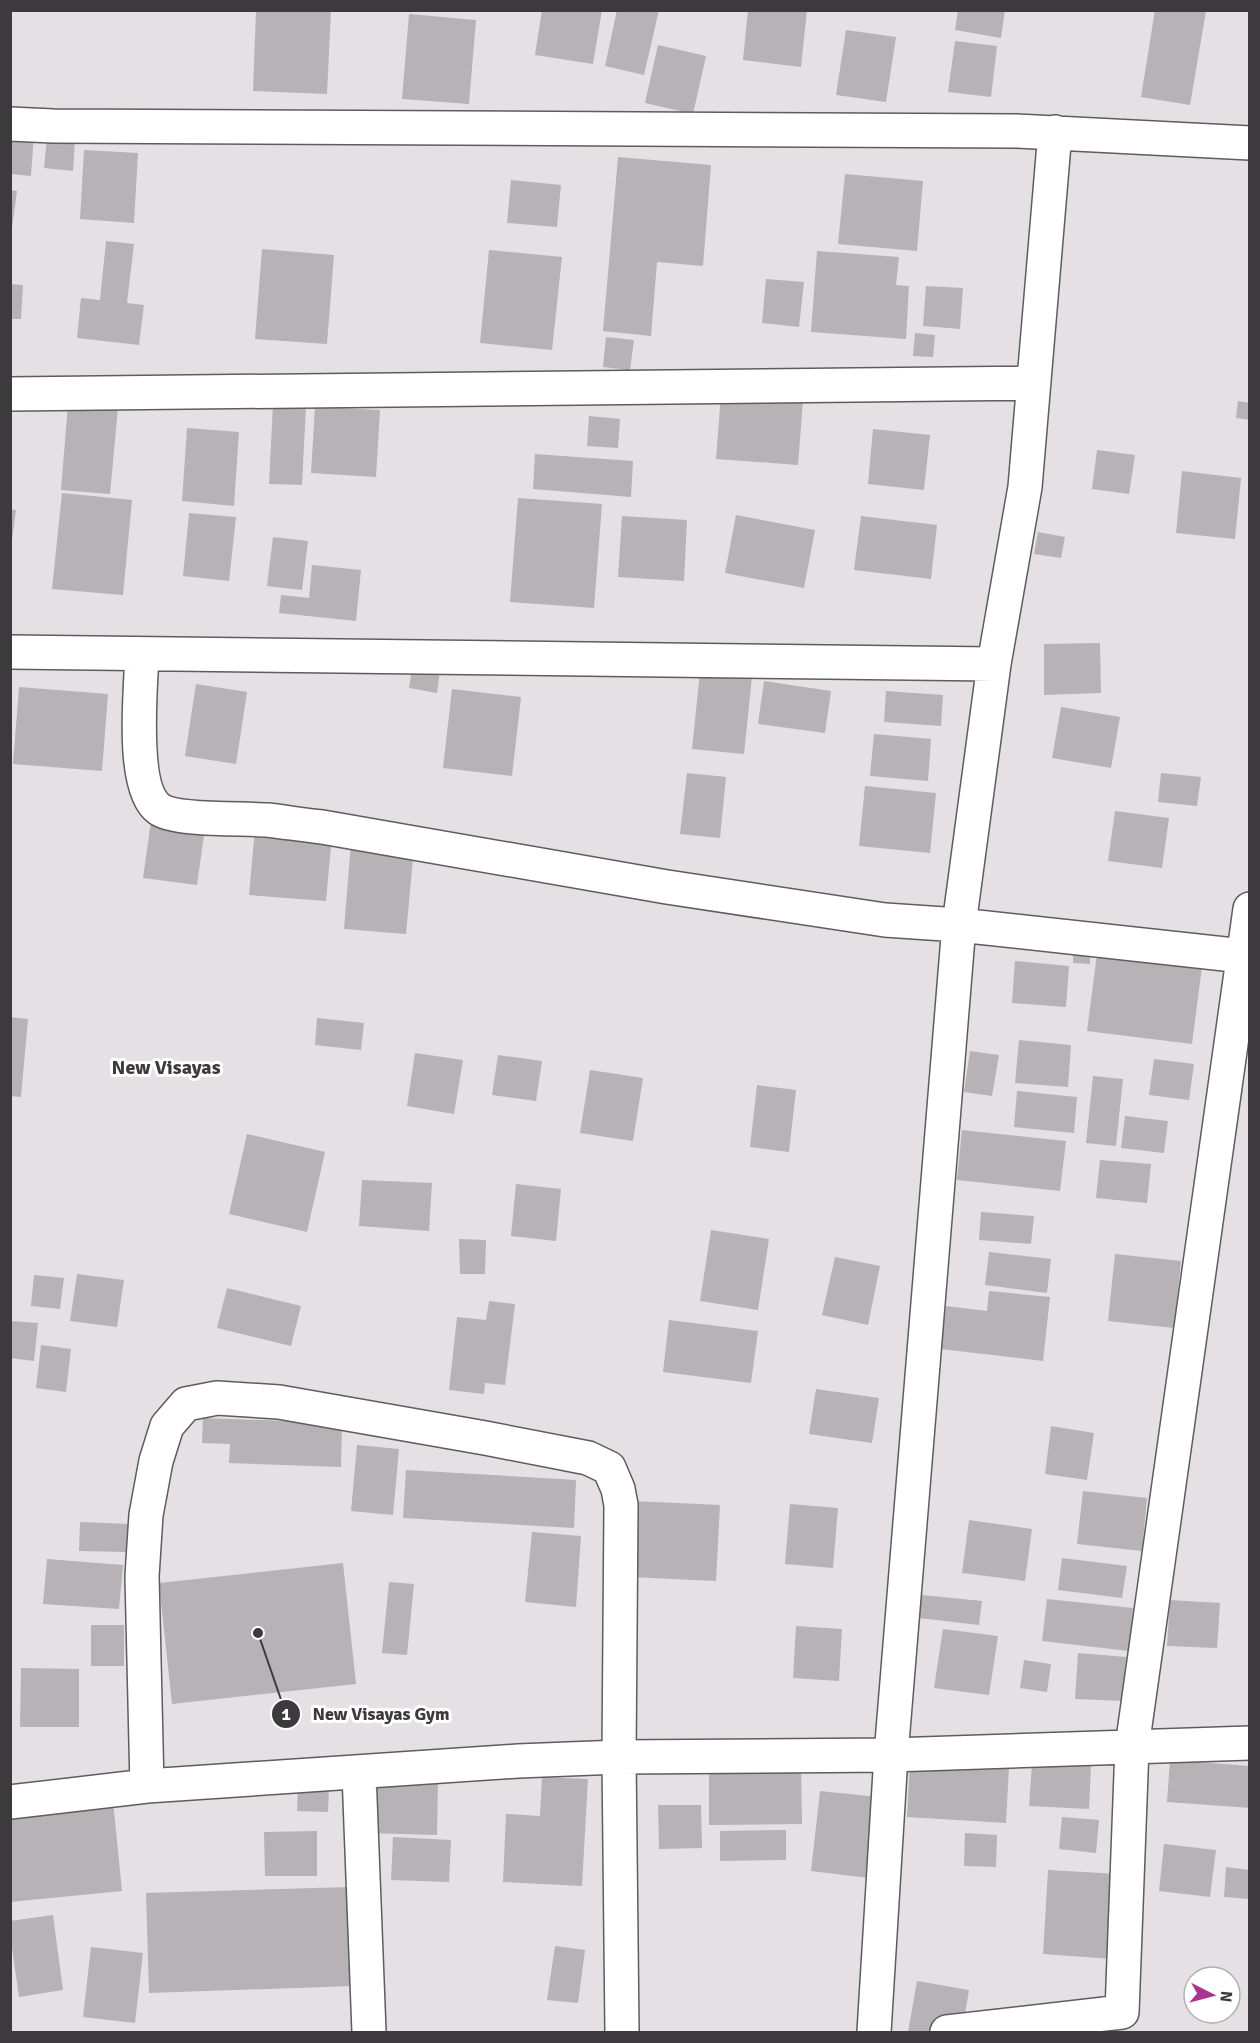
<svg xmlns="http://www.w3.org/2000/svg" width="1260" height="2043" font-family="Signika,sans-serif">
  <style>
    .building { fill: #b7b2b5 }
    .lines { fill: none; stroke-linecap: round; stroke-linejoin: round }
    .minor-casing { stroke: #5f5b5e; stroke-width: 36 }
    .minor { stroke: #fff; stroke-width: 33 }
    .labels { text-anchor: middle; stroke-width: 6; stroke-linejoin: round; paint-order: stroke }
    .quarter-label { font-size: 20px; font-weight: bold; fill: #3c3a3c; stroke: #fff }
    .leader { fill: none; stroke: #3c3a3c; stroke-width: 2 }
    .callout-dot { fill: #3c3a3c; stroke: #fff; stroke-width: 2 }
    .mark-label { font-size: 18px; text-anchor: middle; font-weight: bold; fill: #fff }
    .callout-label { font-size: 18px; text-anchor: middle; font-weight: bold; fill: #3c3a3c; stroke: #fff; stroke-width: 6; stroke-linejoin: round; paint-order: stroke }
  </style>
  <rect width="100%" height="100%" fill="#e5e0e3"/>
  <!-- building -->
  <path class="building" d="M256,10H331L327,94L253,91Z
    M542,10H602L593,64L535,55Z
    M617,10H659L644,75L605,66Z
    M748,10H807L801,67L743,60Z
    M958,10H1005L1001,38L955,30Z
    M1155,10L1206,11L1190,105L1141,97Z
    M409,14L476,20L469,104L402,99Z
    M846,30L896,37L886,102L836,95Z
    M955,41L997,46L991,97L948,92Z
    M658,45L706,56L693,114L645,103Z
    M10,133L34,134L31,176L10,174Z
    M47,137L75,140L73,171L44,168Z
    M84,150L138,153L134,223L80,219Z
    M618,157L711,165L703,266L657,262L651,336L603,331Z
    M845,174L923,181L917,251L838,244Z
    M511,180L561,185L557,227L507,223Z
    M10,190L17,191L12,228L10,227Z
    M106,241L134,244L127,303L144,305L139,345L77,338L81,298L100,300Z
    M262,249L334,255L327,344L255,339Z
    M489,250L562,257L552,350L480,343Z
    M817,251L899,257L896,285L909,286L906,339L811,332Z
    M766,279L804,282L799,327L762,323Z
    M10,284L23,285L21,319H10Z
    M926,286L963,288L960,329L923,326Z
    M915,333L935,335L933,357L913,356Z
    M606,337L634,340L630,370L603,367Z
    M721,394L803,400L798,465L716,459Z
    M1238,401L1250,403V420L1236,418Z
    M68,404L118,408L110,494L61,490Z
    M273,404L306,406L302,485L269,484Z
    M315,407L380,410L376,477L311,473Z
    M589,416L620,419L618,448L587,446Z
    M187,428L239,432L234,506L182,501Z
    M873,429L930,435L924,490L868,484Z
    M1097,450L1135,455L1129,494L1092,489Z
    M535,454L633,461L631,497L533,489Z
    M1182,471L1241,478L1235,539L1176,533Z
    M62,493L132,500L123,595L52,589Z
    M518,498L602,504L594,608L510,602Z
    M10,509L16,510L12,540H10Z
    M189,513L236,517L229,581L183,576Z
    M736,515L815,530L804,588L725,573Z
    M622,516L687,520L684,581L618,577Z
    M861,516L937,525L931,579L854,570Z
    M1038,532L1065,537L1061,558L1034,554Z
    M273,537L308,541L302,590L267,586Z
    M312,565L361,570L356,621L279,613L281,595L309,598Z
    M1100,643L1101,693L1044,695V644Z
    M412,667L440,671L437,693L409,688Z
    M700,672L752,677L744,754L692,749Z
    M764,681L831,691L825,733L758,724Z
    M196,684L247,692L236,764L185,756Z
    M19,687L108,694L102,771L13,764Z
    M452,689L521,697L512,776L443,768Z
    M886,691L943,695L941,726L884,722Z
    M1061,707L1120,717L1111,768L1052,758Z
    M874,734L931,739L928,781L870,776Z
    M687,773L726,777L720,838L680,834Z
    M1161,773L1201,777L1197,806L1158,802Z
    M865,786L936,793L930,853L859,846Z
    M1115,811L1169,818L1162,868L1108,861Z
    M151,821L205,828L197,885L143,878Z
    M255,829L332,835L326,901L249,895Z
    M351,843L414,848L406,934L344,929Z
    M1098,946L1203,959L1192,1044L1087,1031Z
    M1073,947H1090V964L1073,963Z
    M1015,961L1069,966L1066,1007L1012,1003Z
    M10,1017L28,1019L21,1097L10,1096Z
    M317,1018L364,1023L361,1050L315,1045Z
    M1019,1040L1071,1045L1068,1087L1015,1083Z
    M970,1051L999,1055L992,1096L964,1092Z
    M415,1053L463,1060L454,1114L407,1106Z
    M498,1055L542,1061L536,1101L492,1095Z
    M1154,1059L1194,1064L1189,1100L1149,1095Z
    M590,1070L643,1078L633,1141L580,1133Z
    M1093,1076L1123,1079L1116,1146L1086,1143Z
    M757,1085L796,1090L789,1152L750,1147Z
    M1017,1091L1077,1097L1074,1133L1014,1127Z
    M1125,1116L1168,1121L1164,1153L1121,1148Z
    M962,1130L1066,1141L1060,1191L957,1180Z
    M247,1134L325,1152L307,1232L229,1214Z
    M1100,1160L1151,1164L1147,1203L1096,1198Z
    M362,1180L432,1183L429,1231L359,1226Z
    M516,1184L561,1189L556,1241L511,1236Z
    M981,1212L1034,1216L1031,1244L979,1240Z
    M711,1230L769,1239L758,1310L700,1301Z
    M459,1239L486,1240L485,1274H460Z
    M989,1252L1051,1259L1047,1293L985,1285Z
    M1115,1254L1181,1261L1174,1328L1108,1321Z
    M835,1257L880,1266L868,1325L822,1315Z
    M77,1274L124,1280L117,1327L70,1321Z
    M34,1275L64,1278L60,1309L31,1306Z
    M227,1288L301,1306L291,1346L217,1328Z
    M989,1291L1050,1297L1043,1361L941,1349L946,1306L987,1311Z
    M489,1301L515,1304L505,1385L485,1383L484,1394L449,1390L457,1317L486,1320Z
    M669,1320L758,1331L751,1383L663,1372Z
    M10,1321L38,1323L34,1361L10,1358Z
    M41,1345L71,1349L66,1392L36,1388Z
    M816,1389L879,1398L872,1443L809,1434Z
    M203,1418L342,1423L341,1467L229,1463L230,1444L202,1443Z
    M1051,1426L1094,1433L1087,1480L1045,1474Z
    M357,1445L399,1449L393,1515L351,1511Z
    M406,1470L576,1480L574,1528L403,1518Z
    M1083,1491L1147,1498L1142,1551L1077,1544Z
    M633,1501L720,1505L716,1581L629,1577Z
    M790,1504L838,1508L833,1568L785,1564Z
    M969,1520L1032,1529L1025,1581L962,1573Z
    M80,1522L129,1524L128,1552L79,1551Z
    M532,1532L581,1536L576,1607L525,1602Z
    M1062,1558L1127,1566L1122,1598L1058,1590Z
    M47,1559L123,1565L119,1609L43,1604Z
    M343,1563L356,1684L172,1704L159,1583Z
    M389,1582L414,1584L407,1655L382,1653Z
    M922,1595L982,1601L979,1625L919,1618Z
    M1047,1599L1133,1608L1129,1651L1042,1641Z
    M1170,1600L1220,1603L1217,1648L1167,1646Z
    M91,1625H124V1666H91Z
    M796,1626L842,1629L839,1681L793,1678Z
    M943,1629L998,1636L989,1695L934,1688Z
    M1078,1653L1126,1657L1124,1701L1075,1699Z
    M1024,1660L1051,1664L1047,1692L1020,1688Z
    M21,1668L79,1669V1727H20Z
    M1170,1760L1250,1766V1808L1167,1802Z
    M801,1762L802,1824L709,1825V1764Z
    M910,1762L1009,1767L1006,1823L907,1817Z
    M1032,1763L1091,1766L1089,1809L1029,1806Z
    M542,1777L588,1779L582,1886L503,1882L506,1814L540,1816Z
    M366,1778L438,1779L437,1835L365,1833Z
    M298,1788H329L328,1812L297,1811Z
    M820,1791L879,1797L869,1878L811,1871Z
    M113,1801L122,1891L10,1902V1811Z
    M658,1805H701L702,1848L659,1849Z
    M1062,1817L1099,1820L1096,1853L1059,1849Z
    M786,1830V1860L720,1861V1831Z
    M317,1831V1876H265L264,1832Z
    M965,1833L997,1835L996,1867L964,1866Z
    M393,1837L451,1840L449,1882L391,1880Z
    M1164,1844L1216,1850L1210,1897L1159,1891Z
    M1226,1867L1250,1870V1899L1224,1897Z
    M1048,1870L1118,1874L1112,1959L1043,1954Z
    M350,1887L353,1986L149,1993L146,1893Z
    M53,1915L63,1990L19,1997L10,1934V1921Z
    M555,1946L585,1950L578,2003L547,2000Z
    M91,1947L143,1953L135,2023L83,2017Z
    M917,1981L969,1990L962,2032H908Z"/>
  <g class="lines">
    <defs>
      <path id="minor" d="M10,124L53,126L1016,131L1250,143
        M10,394L1034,383
        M10,652L994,664
        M142,654C141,687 130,788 159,809C175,821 244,818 267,820C285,822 303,825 322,827L667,887L885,920L959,925L1243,956
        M359,1773L369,2032
        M147,1786L142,1576L146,1515L156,1461L167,1426L186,1404L217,1398L279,1402L485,1438L588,1458L609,1468L618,1489L621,1505L619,1757L622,2032
        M10,1802L147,1786L518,1761L619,1757L891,1755L1250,1743
        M874,2032L891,1755L959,925L994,664L1025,487L1055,132
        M947,2032L1122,2012L1132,1747L1250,909"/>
    </defs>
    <!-- minor casing -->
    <use href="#minor" class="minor-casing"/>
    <!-- minor -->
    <use href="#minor" class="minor"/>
  </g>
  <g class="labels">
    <!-- quarter labels -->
    <g class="quarter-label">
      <text x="166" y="1074">New Visayas</text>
    </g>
  </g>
  <!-- callouts -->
  <path class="leader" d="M258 1633L286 1714"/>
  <g class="callout-dot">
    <circle cx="258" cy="1633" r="6"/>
    <circle cx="286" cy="1714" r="15"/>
  </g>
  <g class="mark-label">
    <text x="286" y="1720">1</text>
  </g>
  <g class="callout-label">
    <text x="381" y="1720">New Visayas Gym</text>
  </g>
  <!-- border -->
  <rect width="1260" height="2043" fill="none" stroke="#3c3a3c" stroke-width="24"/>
  <!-- north arrow -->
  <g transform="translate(1212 1995) rotate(96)"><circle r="28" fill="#ffffff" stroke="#b1b0b1" stroke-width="1.5"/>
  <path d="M0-4.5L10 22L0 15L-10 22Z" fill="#a9358f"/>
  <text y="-9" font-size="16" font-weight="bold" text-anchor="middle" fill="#3c3a3c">N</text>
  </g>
</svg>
